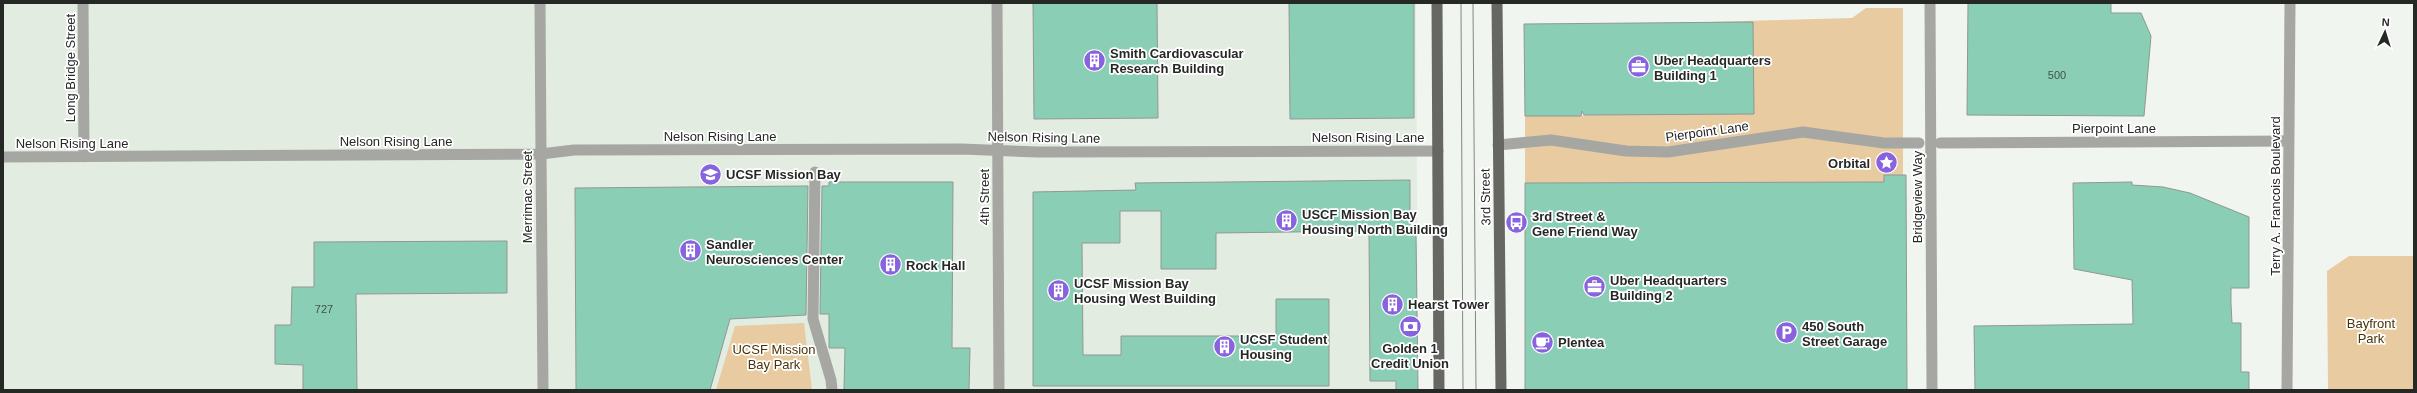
<svg xmlns="http://www.w3.org/2000/svg" width="2417" height="393" font-family="Arial,sans-serif">
  <style>
    .built { fill: #e3ece1 }
    .green { fill: #e8cba0 }
    .building { fill: #8bceb6; stroke: #919795 }
    .lines { fill: none; stroke-linecap: round; stroke-linejoin: round }
    .pedestrian { stroke: #a6a6a3; stroke-width: 11 }
    .minor { stroke: #a6a6a3; stroke-width: 11 }
    .tertiary { stroke: #a6a6a3; stroke-width: 11 }
    .primary { stroke: #666662; stroke-width: 11 }
    .tram { stroke: #838682; stroke-width: 1 }
    .labels { text-anchor: middle; stroke-width: 3.5; stroke-linejoin: round; paint-order: stroke }
    .number-label { font-size: 11px; fill: #3f524a }
    .poi-label { font-size: 13px; font-weight: bold; fill: #262826; stroke: #fff; text-anchor: start }
    .street-label { font-size: 13px; fill: #262826; stroke: #fff }
    .park-label { font-size: 13px; fill: #4a330a; stroke: #fff }
  </style>
  <rect width="100%" height="100%" fill="#f1f5f0"/>
  <!-- built -->
  <path class="built" d="M3,3H1416L1418,390H3Z"/>
  <!-- green -->
  <path class="green" d="M1866,8H1903V175H1885L1884,182L1525,183V116L1710,114L1709,22L1852,18Z
    M2349,256H2414V390H2328L2327,271Z
    M804,323L812,390H716L735,326Z"/>
  <!-- building -->
  <path class="building" d="M1033,3H1157L1158,118L1034,119Z
    M1289,3H1414V118L1290,119Z
    M1968,3H2111V13H2141L2151,36L2144,116L1967,115Z
    M1753,22L1754,114L1584,115L1582,111L1581,116H1525L1524,24Z
    M1884,175H1906L1907,390H1525V183L1884,182Z
    M1410,180V235H1416L1418,390H1396V381H1370L1369,231L1216,233V269H1161V211H1120V243H1082L1083,355H1121V336H1276V299H1329V386H1033V192L1136,190L1135,183Z
    M829,182H953L952,348H970L969,390H844L845,348H829V314H820L822,186H829Z
    M2132,182V185L2163,187L2190,193L2249,217V288H2231V304L2232,323H2241V372H2249V390H1975L1974,326L2133,324L2132,280L2074,269L2073,183Z
    M808,186L806,315L730,319L710,390H576L575,188Z
    M507,241V293L356,294L357,390H303V365L275,364V325H291L292,287H314V242Z"/>
  <g class="lines">
    <!-- pedestrian -->
    <path class="pedestrian" d="M1940,143L2288,141
      M1498,145L1551,140L1626,151L1668,152L1803,132L1884,143H1919
      M541,154L543,390
      M815,172L813,319L831,380L832,390"/>
    <!-- minor -->
    <path class="minor" d="M83,3L84,157
      M540,3L541,154
      M997,3L999,390
      M1930,3L1932,390
      M3,157L541,154L574,150L962,149L1038,152L1438,151"/>
    <!-- tertiary -->
    <path class="tertiary" d="M2287,390L2290,3"/>
    <!-- primary -->
    <path class="primary" d="M1437,3L1439,390
      M1497,3L1501,390"/>
    <!-- tram -->
    <path class="tram" d="M1461,3L1463,390
      M1473,3L1476,390"/>
  </g>
  <!-- icons -->
  <defs>
    <symbol id="building-disc" viewBox="-11 -11 22 22"><circle r="9.5" fill="#8863de" stroke="#fff"/><path d="M-4-6H4V6H1V3H-1V6H-4ZM-2.5-4.3h1.7v1.8h-1.7ZM.8-4.3h1.7v1.8H.8ZM-2.5-1h1.7V.8h-1.7ZM.8-1h1.7V.8H.8Z" fill="#fff"/></symbol>
    <symbol id="office-disc" viewBox="-11 -11 22 22"><circle r="9.5" fill="#8863de" stroke="#fff"/><path d="M-6-3h4V-5.5h4V-3h4V5H-6ZM-1-4.5V-3h2v-1.5ZM-6 0V1H6V0Z" fill="#fff"/></symbol>
    <symbol id="sight-disc" viewBox="-11 -11 22 22"><circle r="9.5" fill="#8863de" stroke="#fff"/><path d="M0-6L1.8-2.2L6-1.7L2.9 1.2L3.7 5.4L0 3.3L-3.7 5.4L-2.9 1.2L-6-1.7L-1.8-2.2Z" fill="#fff"/></symbol>
    <symbol id="university-disc" viewBox="-11 -11 22 22"><circle r="9.5" fill="#8863de" stroke="#fff"/><path d="M0-5L7-2L0 1L-7-2ZM-4 1L0 2.5L4 1V4Q0 6-4 4Z" fill="#fff"/></symbol>
    <symbol id="bus-disc" viewBox="-11 -11 22 22"><circle r="9.5" fill="#8863de" stroke="#fff"/><path d="M-5-6H5V4H4V6H2V4H-2V6H-4V4H-5ZM-3.5-4V0h7V-4ZM-3.5 1.2v1.5H-2V1.2ZM2 1.2v1.5H3.5V1.2Z" fill="#fff"/></symbol>
    <symbol id="bank-disc" viewBox="-11 -11 22 22"><circle r="9.5" fill="#8863de" stroke="#fff"/><path d="M-6-4H6V4H-6ZM0-2.3a2.3 2.3 0 1 0 0 4.6a2.3 2.3 0 1 0 0-4.6Z" fill="#fff"/></symbol>
    <symbol id="parking-disc" viewBox="-11 -11 22 22"><circle r="9.5" fill="#8863de" stroke="#fff"/><path d="M-3.5-5.5H1a3.5 3.5 0 0 1 0 7H-1V5.5H-3.5ZM-1-3.4V-.6H.8a1.4 1.4 0 0 0 0-2.8Z" fill="#fff"/></symbol>
    <symbol id="cafe-disc" viewBox="-11 -11 22 22"><circle r="9.5" fill="#8863de" stroke="#fff"/><path d="M-5.5-4.5H6V0H3Q3 3.5 0 3.5H-2.5Q-5.5 3.5-5.5 0ZM3-3.2v2h1.7v-2ZM-6 4.5H4V6H-6Z" fill="#fff"/></symbol>
  </defs>
  <g fill-rule="evenodd">
    <use href="#building-disc" x="1082" y="48" width="25" height="25"/>
    <use href="#office-disc" x="1626" y="54" width="25" height="25"/>
    <use href="#sight-disc" x="1874" y="150" width="25" height="25"/>
    <use href="#university-disc" x="698" y="162" width="25" height="25"/>
    <use href="#building-disc" x="1274" y="208" width="25" height="25"/>
    <use href="#bus-disc" x="1504" y="210" width="25" height="25"/>
    <use href="#building-disc" x="678" y="238" width="25" height="25"/>
    <use href="#building-disc" x="878" y="252" width="25" height="25"/>
    <use href="#office-disc" x="1582" y="274" width="25" height="25"/>
    <use href="#building-disc" x="1046" y="278" width="25" height="25"/>
    <use href="#building-disc" x="1380" y="292" width="25" height="25"/>
    <use href="#bank-disc" x="1398" y="314" width="25" height="25"/>
    <use href="#parking-disc" x="1774" y="320" width="25" height="25"/>
    <use href="#cafe-disc" x="1530" y="330" width="25" height="25"/>
    <use href="#building-disc" x="1212" y="334" width="25" height="25"/>
  </g>
  <g class="labels">
    <!-- number labels -->
    <g class="number-label">
      <text x="2057" y="79">500</text>
      <text x="324" y="313">727</text>
    </g>
    <!-- poi labels -->
    <g class="poi-label">
      <text x="1110" y="58">Smith Cardiovascular<tspan x="1110" dy="15">Research Building</tspan></text>
      <text x="1654" y="65">Uber Headquarters<tspan x="1654" dy="15">Building 1</tspan></text>
      <text x="1870" y="168" text-anchor="end">Orbital</text>
      <text x="726" y="179">UCSF Mission Bay</text>
      <text x="1302" y="219">USCF Mission Bay<tspan x="1302" dy="15">Housing North Building</tspan></text>
      <text x="1532" y="221">3rd Street &amp;<tspan x="1532" dy="15">Gene Friend Way</tspan></text>
      <text x="706" y="249">Sandler<tspan x="706" dy="15">Neurosciences Center</tspan></text>
      <text x="906" y="270">Rock Hall</text>
      <text x="1610" y="285">Uber Headquarters<tspan x="1610" dy="15">Building 2</tspan></text>
      <text x="1074" y="288">UCSF Mission Bay<tspan x="1074" dy="15">Housing West Building</tspan></text>
      <text x="1408" y="309">Hearst Tower</text>
      <text x="1802" y="331">450 South<tspan x="1802" dy="15">Street Garage</tspan></text>
      <text x="1240" y="344">UCSF Student<tspan x="1240" dy="15">Housing</tspan></text>
      <text x="1558" y="347">Plentea</text>
      <text x="1410" y="353" text-anchor="middle">Golden 1<tspan x="1410" dy="15">Credit Union</tspan></text>
    </g>
    <!-- street labels -->
    <g class="street-label">
      <text transform="translate(70 68) rotate(-90)" y="5">Long Bridge Street</text>
      <text x="2114" y="133">Pierpoint Lane</text>
      <text transform="translate(1707 131) rotate(-8)" y="5">Pierpoint Lane</text>
      <text x="720" y="141">Nelson Rising Lane</text>
      <text transform="translate(1044 137) rotate(1)" y="5">Nelson Rising Lane</text>
      <text x="1368" y="142">Nelson Rising Lane</text>
      <text x="396" y="146">Nelson Rising Lane</text>
      <text x="72" y="148">Nelson Rising Lane</text>
      <text transform="translate(2275 196) rotate(-90)" y="5">Terry A. Francois Boulevard</text>
      <text transform="translate(527 197) rotate(-90)" y="5">Merrimac Street</text>
      <text transform="translate(984 197) rotate(-90)" y="5">4th Street</text>
      <text transform="translate(1485 197) rotate(-91)" y="5">3rd Street</text>
      <text transform="translate(1917 197) rotate(-90)" y="5">Bridgeview Way</text>
    </g>
    <!-- park labels -->
    <g class="park-label">
      <text x="2371" y="328">Bayfront<tspan x="2371" dy="15">Park</tspan></text>
      <text x="774" y="354">UCSF Mission<tspan x="774" dy="15">Bay Park</tspan></text>
    </g>
  </g>
  <!-- border -->
  <rect width="2417" height="393" fill="none" stroke="#262826" stroke-width="8"/>
  <!-- north arrow -->
  <g transform="translate(2385 32) rotate(4)" stroke="#ffffff" stroke-width="3" paint-order="stroke">
  <path d="M0-3L7 15L0 10L-7 15Z" fill="#262826"/>
  <text y="-6" font-size="11" font-weight="bold" text-anchor="middle" fill="#262826">N</text>
  </g>
</svg>
